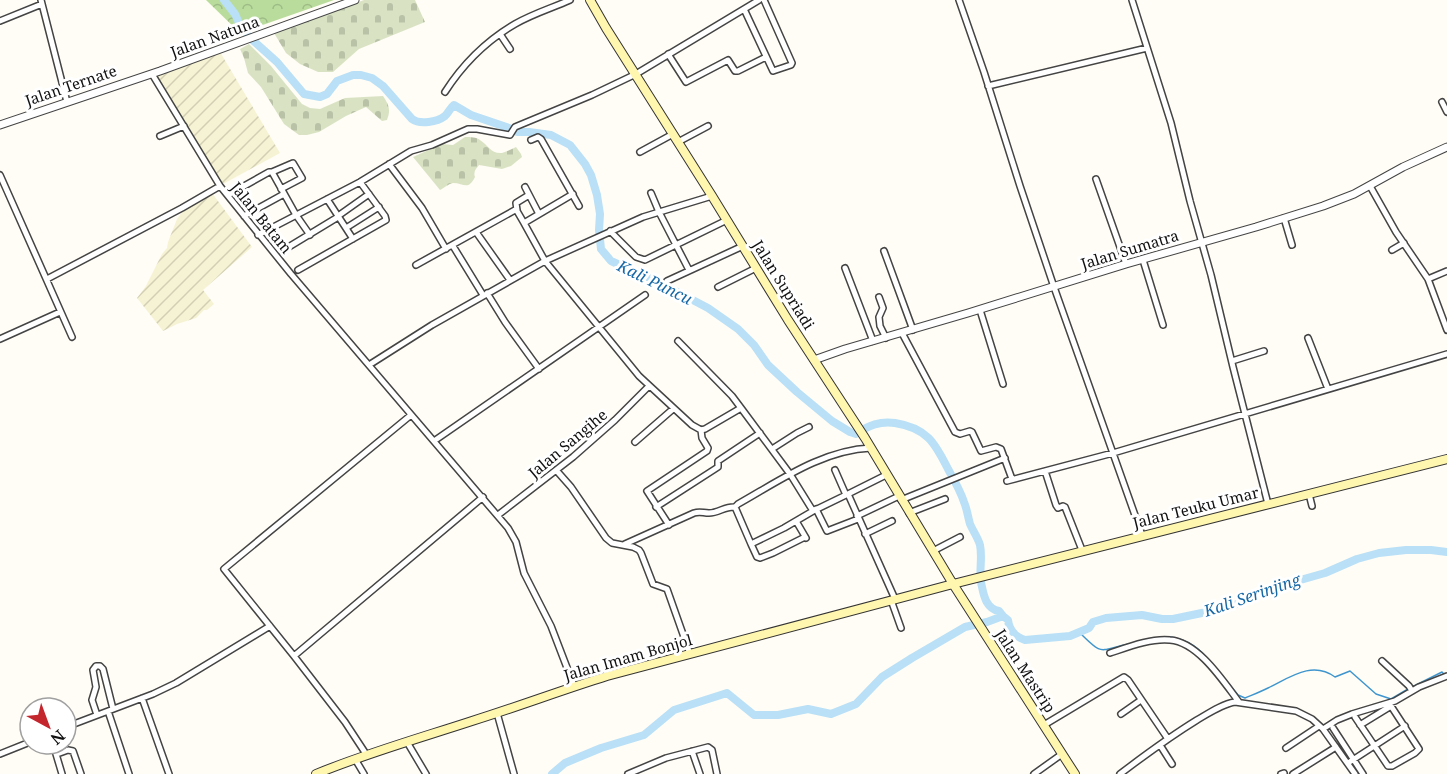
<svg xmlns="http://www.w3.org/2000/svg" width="1447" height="774" font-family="'Noto Serif',serif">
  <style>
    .farmland { fill: url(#farmland-furrows) }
    .forest { fill: url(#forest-crowns) }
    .cemetery { fill: url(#cemetery-stones) }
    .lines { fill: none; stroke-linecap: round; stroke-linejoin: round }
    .stream { stroke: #3f96cf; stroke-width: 1.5 }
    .river { stroke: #b9e0f7; stroke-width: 8 }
    .minor-casing { stroke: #444; stroke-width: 8 }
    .tertiary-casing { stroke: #444; stroke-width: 9 }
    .secondary-casing { stroke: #333; stroke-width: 10 }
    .minor { stroke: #fff; stroke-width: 5 }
    .tertiary { stroke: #fff; stroke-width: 7 }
    .secondary { stroke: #fff6b0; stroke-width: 8 }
    .labels { text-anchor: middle; stroke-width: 6; stroke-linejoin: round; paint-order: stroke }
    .street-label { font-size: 15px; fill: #111; stroke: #fff }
    .water-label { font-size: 16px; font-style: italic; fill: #1768a6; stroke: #fff }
  </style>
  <defs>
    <pattern id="farmland-furrows" width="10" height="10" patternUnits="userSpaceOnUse" patternTransform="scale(1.5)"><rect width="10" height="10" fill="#f6f3d4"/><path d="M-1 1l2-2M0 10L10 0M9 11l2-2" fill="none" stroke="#d2cfb5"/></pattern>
    <pattern id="forest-crowns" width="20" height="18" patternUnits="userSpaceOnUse" patternTransform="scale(1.5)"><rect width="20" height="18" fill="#b9dc9c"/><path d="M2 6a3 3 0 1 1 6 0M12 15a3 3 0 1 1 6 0" fill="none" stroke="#9ebc85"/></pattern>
    <pattern id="cemetery-stones" width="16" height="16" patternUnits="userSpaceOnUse" patternTransform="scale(1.5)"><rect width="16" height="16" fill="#d9e3c4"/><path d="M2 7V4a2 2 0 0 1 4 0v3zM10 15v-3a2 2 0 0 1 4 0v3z" fill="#b9c2a7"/></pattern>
  </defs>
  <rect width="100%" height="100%" fill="#fffdf5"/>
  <!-- farmland -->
  <path class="farmland" d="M220,52L280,153L223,184L155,75Z
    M212,193L252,247L203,290L214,304L207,310H204L196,318L177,324L163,331L137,298L146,286L162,254L167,248L168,242L177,219L183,211Z"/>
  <!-- forest -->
  <path class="forest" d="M206,0H334L240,33Z"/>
  <!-- cemetery -->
  <path class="cemetery" d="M364,0H415L425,22L359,49L333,72H318L300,64L286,53L274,33Z
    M249,44L271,66L302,104L310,108L320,109L345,98L383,96C389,105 391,110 387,120L382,121L366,107L346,116L319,132L307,135H299L284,124L261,87L248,73L244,58L240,49Z
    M465,137C471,137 476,137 480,140C488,145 491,154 502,153C507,152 511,149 516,147L521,154L522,157L511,166L502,169L479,165C476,169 473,172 475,177C468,191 464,183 453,183C448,184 444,188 440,190L413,157L442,144L453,145Z"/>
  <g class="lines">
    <!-- stream -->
    <path class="stream" d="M1079,632C1104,657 1098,650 1129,644
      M1166,637C1184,637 1197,646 1208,659
      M1229,684L1238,695L1245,698C1252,695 1260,692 1268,688C1289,678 1312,660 1335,677L1350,671L1376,694L1391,699L1408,689L1442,672L1444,674"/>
    <!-- river -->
    <path class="river" d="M224,0L235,14L239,23L249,37L277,62L304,94L320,97L327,94L337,81L353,75H361L372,78L383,86L412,119C420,125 437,122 445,116C449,112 450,108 454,105L471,115L509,128L517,132H529L551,135L570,145L585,164L591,175L597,195L600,214L599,230L601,249L611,261L664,285L708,308L738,329L754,345L768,365L797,392L832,421L850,432L856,434C869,425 880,421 895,423C927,428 935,443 948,469C954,480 960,490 964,502C967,509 968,517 970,524C973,531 978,538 980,545C983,559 978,573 982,587C984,597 987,609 999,611L1003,616
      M552,774L565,763L601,748L644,735L674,710L727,693L754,715H778L808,709L831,714L856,704L882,677L912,658L965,627L987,622L1003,616L1008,620C1009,630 1016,637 1025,640L1070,636L1089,628L1093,622L1106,618L1142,615L1162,619H1173L1221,609L1237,604L1262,591L1325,573L1357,559L1379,553L1406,550H1431L1447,552"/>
    <defs>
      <path id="minor" d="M41,0L67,102
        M959,0L984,72L1020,186L1054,287L1142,535
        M1132,0L1171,123L1190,201L1211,275L1233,367L1268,504
        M744,9L773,71L791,65L792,63L764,0
        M0,21L42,4
        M500,34L510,49
        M668,54L686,82L728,60L735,71H738L766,57
        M152,74L220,186L291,274L508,528L516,542L524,573L551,626L574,686
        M988,86L1147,48
        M445,92C463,64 486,41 515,24C532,14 552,8 570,0
        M1442,102L1447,112
        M160,136L184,126
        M531,140L538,137L541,139L579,206
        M678,142L708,126
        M640,152L673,134
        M389,164L422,208L446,249
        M272,172L296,215L310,235
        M0,175L72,337
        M1096,179L1126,264
        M1370,186L1396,232L1428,279L1447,330
        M525,187L539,214
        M651,193L659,212L689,270
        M228,195L269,172H272L293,163L302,178L281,189
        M327,199L353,239
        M517,210L516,203L529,195
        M244,216L284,194
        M338,216L369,194
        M1284,218L1292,245
        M524,223L545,261L643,217L712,196
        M346,228L379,207
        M610,231L636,257L645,260L727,220
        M476,232L510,280
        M258,235L360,182L411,151L432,145L468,129H477L510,135L515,127L592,95L636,74L759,0
        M453,246L483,295
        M1392,250L1404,243
        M282,251L338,217
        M884,251L913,330
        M1143,260L1163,325
        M416,265L515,210L517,211L524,223L573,194
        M845,268L873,341
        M298,270L386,220L385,216L360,182
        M47,279L182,208L220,186
        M1428,279L1447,271
        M667,281L743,246
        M718,287L756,268
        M487,293L505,322L539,369
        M879,297L883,308L879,317L880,326L886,338
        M980,310L1003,384
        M902,333L955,432L960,434L970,431L972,432L981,451L996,447L1001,449L1012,479
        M1308,338L1328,389
        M0,339L60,312
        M678,341L732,396L741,408
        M1232,361L1264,351
        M369,365L432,325L545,261L639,376L692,425L701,430L705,429L741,408L790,474L813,511L848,494L895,599
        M434,441L645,295
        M635,442L673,409
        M772,449L797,433L809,427
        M556,470L571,487L606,538L612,543L633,547L639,550L641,553L653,584L667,589L690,654
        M835,470L846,495
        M1045,471L1056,505L1058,508L1063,506L1065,507L1082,550
        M1007,481L1113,453L1447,354
        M848,494L886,475
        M1309,494L1312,506
        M901,500L1005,458
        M656,507L715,469L718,467V461L760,433
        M816,509L827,531L858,519
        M813,511L784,528L751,544L735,507L738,504C779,481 822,450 871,448
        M909,513L945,499
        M498,515L573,457L615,420L649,386
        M857,516L899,496
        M796,521L806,538
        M669,525L647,491L707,451L708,448L702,438L701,430
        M865,534L892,521
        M625,544L694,513C700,511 703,513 709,513C719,513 725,506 735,507
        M751,544L757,557L760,558L773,553L805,537
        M933,551L960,537
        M891,600L901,628
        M1110,653C1128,647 1151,638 1170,640C1198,642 1223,681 1239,702
        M294,656L483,497
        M1382,661L1409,686L1412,691
        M142,698L169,774
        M108,711L129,774
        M497,713L514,774
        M1121,714L1141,700
        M97,715L92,700L96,687L93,670L96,666H100L103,669L113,709
        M1355,717L1388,766H1392L1415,753L1419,749L1391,706L1360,725
        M1044,725L1124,677L1128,680L1168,739
        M66,727L153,694L176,683L270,626
        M1333,728L1363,774
        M1323,729L1337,720L1352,714L1395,701L1419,687L1447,676
        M407,742L426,774
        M53,744L62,774
        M1160,745L1172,764
        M1286,748L1319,726
        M692,751L700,774
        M0,754L30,742
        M57,754L68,750L73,751L81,774
        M366,754L345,722L294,656L224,569L411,415
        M355,759L364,774
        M1348,763L1405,726
        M628,774L666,758L708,747L712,750L717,774
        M1034,774L1062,754
        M1120,774C1145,755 1171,736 1197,720C1209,713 1222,704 1235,702L1296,711L1312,719L1323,729L1355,774
        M1281,774L1284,773
        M1293,774L1336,747"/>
      <path id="tertiary" d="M0,125L160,71L355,0
        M814,360L845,349L968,313L1126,264L1256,227L1323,206L1354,194L1403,167L1447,147"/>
      <path id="secondary" d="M590,0L606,28L712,196L788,320L865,438L953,584L1075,774
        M316,774C367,753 420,738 472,721C517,707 562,690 607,676L953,584L1447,459"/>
    </defs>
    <!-- minor casing -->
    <use href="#minor" class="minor-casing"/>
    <!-- tertiary casing -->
    <use href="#tertiary" class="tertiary-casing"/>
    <!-- secondary casing -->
    <use href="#secondary" class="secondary-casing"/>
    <!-- minor -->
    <use href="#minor" class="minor"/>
    <!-- tertiary -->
    <use href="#tertiary" class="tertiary"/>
    <!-- secondary -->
    <use href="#secondary" class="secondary"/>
  </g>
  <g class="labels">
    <!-- street labels -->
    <g class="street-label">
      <text transform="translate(215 37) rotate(-20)" y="5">Jalan Natuna</text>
      <text transform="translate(71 86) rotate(-19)" y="5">Jalan Ternate</text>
      <text transform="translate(261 218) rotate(51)" y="5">Jalan Batam</text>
      <text transform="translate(1130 250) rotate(-17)" y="5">Jalan Sumatra</text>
      <text transform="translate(783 285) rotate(58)" y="5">Jalan Supriadi</text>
      <text transform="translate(568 444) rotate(-40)" y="5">Jalan Sangihe</text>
      <text transform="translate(1196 508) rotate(-14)" y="5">Jalan Teuku Umar</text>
      <text transform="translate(628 658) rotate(-16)" y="5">Jalan Imam Bonjol</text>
      <text transform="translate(1025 671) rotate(57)" y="5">Jalan Mastrip</text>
    </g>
    <!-- water labels -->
    <g class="water-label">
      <text transform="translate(655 282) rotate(26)" y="6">Kali Puncu</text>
      <text transform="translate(1252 595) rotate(-19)" y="6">Kali Serinjing</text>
    </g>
  </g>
  <!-- north arrow -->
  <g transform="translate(48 726) rotate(139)"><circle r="28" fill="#ffffff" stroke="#a0a0a0" stroke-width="1.5"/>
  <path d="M0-4.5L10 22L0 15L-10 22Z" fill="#c4262e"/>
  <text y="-9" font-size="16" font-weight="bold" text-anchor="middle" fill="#111111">N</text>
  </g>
</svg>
